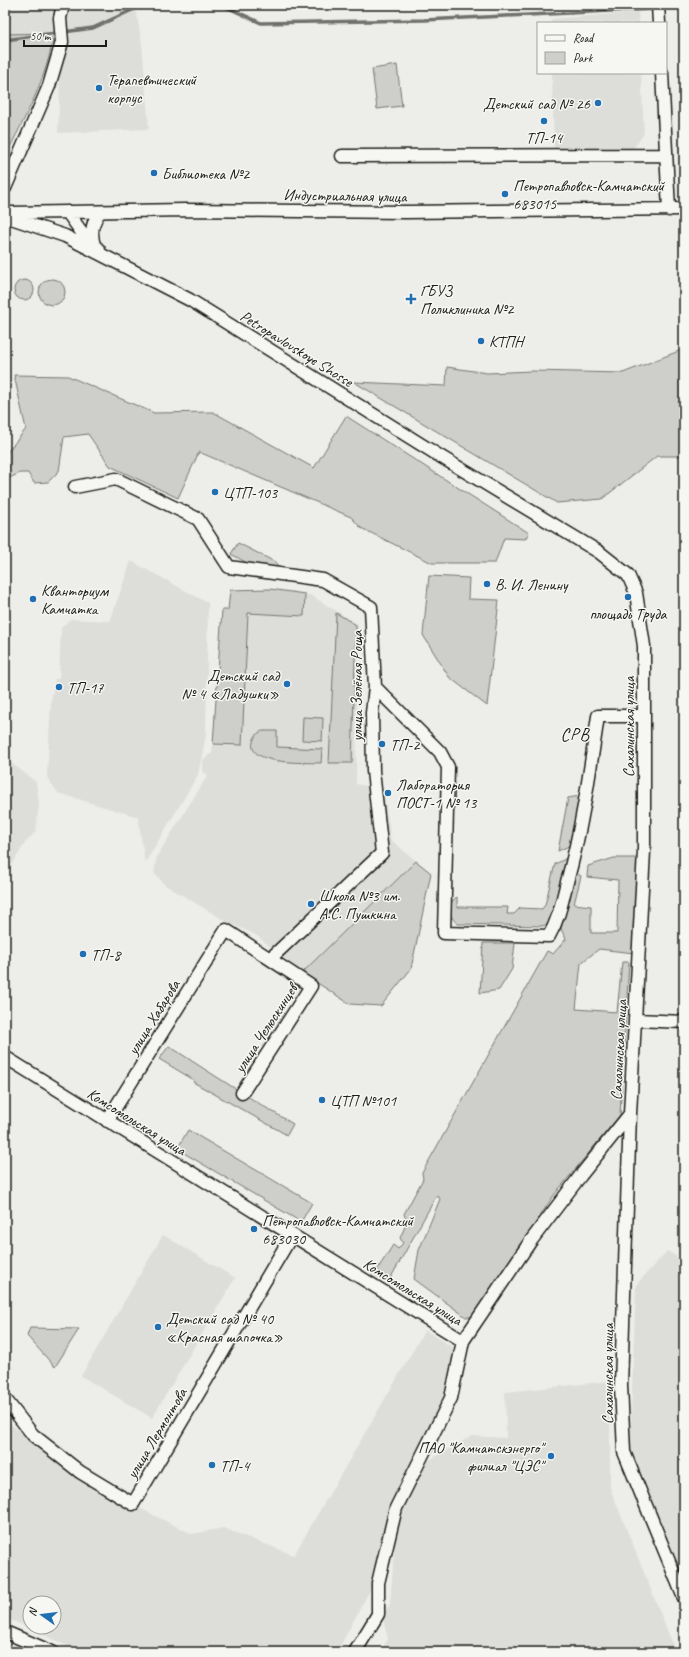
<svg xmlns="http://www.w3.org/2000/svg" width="689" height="1657" font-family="Caveat,sans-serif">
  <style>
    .built { fill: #ddddda; fill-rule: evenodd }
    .green { fill: #cececb; stroke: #757574 }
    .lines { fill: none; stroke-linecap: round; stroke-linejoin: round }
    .stream { stroke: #6f6f6d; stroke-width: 3.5 }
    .minor-casing { stroke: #1c1c1c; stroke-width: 15 }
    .minor { stroke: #f6f6f2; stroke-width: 12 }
    .poi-dot { fill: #1f6fb2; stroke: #f6f6f2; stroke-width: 1.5 }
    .labels { text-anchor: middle; stroke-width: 3; stroke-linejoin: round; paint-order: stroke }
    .poi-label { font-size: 16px; fill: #1c1c1c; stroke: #f6f6f2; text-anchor: start }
    .street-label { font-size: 16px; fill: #1c1c1c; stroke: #f6f6f2 }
    .quarter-label { font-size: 18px; letter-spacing: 1px; fill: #1c1c1c; stroke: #f6f6f2 }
  </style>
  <rect width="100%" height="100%" fill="#edede9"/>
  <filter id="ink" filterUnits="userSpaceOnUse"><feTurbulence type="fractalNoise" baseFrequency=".025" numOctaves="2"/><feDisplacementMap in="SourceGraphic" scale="8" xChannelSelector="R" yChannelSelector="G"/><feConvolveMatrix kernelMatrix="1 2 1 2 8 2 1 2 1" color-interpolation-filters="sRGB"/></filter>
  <g filter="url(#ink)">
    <!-- built -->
    <path class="built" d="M5,5H135L142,44L149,129L58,133L60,77L54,34H5Z
      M638,12L639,23H551V19Z
      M552,73H641L644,133L634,148H554Z
      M131,561L208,603L206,735L198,775L145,863L138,817L58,793L47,777L51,701L55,679H59L61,628L70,619L110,621Z
      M270,589L310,595L358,624L356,784L383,789L391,840L431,873L411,969L381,1006L350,1004L302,973L256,935L229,923L165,885L154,873L157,856L208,775L202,771L203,760L212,753L222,610H228L230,590Z
      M5,758L36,782L39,803L36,831L25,843L5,876Z
      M163,1235L235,1278L152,1418L81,1376Z
      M667,1251L684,1261V1616L626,1479L630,1439L636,1285Z
      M425,1330L457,1350L449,1396L391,1505L371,1588L337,1652H80L5,1617V1420L92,1485L192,1534L223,1528L294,1555ZM30,1603H54V1627H30Z
      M610,1381V1488L676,1652H381L388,1638L382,1616L390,1604L397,1516L429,1460L472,1436L506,1438L505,1392Z"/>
    <!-- green -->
    <path class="green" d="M54,33C47,79 25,117 5,157V34Z
      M397,65L402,106L377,109L372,69Z
      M39 292a13 13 0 1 1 26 0a13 13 0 1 1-26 0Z
      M14 290a10 10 0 1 1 20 0a10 10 0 1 1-20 0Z
      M684,349V456H657L602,499L557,503L354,382L446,386L447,367L487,373L532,371L623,373Z
      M14,375L68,376L154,413L213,412L314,468L346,416L529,533L525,539L504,538L495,563H432L361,528L351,517L199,452L178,498L110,466L88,434L64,437L59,471L48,482L34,483L28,473H20L5,480V455L26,429Z
      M238,543L277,563V567L276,569L249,564L231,554Z
      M429,576L469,578L468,599L499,600L487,706L449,677L423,635Z
      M270,589L305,594L304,616L248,613L242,745L213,744L222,610H228L230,590Z
      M336,613L356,625L352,763H329Z
      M303,717L323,718L322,741L302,740Z
      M263,731H277V747L322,749L321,763C306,762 242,766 254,739C256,734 259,732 263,731Z
      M580,796L571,845L558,851L568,798Z
      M569,857L554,916L549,924L542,926L458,924C448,917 447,903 457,897V907H508L507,914H514L520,908L542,909L545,905L555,864Z
      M614,858H637L634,953L599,949L581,963L576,1009L617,1012L622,962H629L620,1115L554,1195L473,1317H466L414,1279L419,1250L440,1199L437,1195L390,1279L377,1270L393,1245L398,1249L403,1243L400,1238L407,1222L404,1214L423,1179L422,1173L547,951L553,954L566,939L561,929L572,875L576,873L581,876L574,904L591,906V933H617L618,880L587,877L588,866Z
      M416,861L431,873L411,969L381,1006L350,1004L302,973Z
      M483,943H515L512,969L499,990L480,993Z
      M169,1046C210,1073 251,1099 293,1124L287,1135L193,1082L194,1080L159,1059Z
      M188,1130L312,1203L301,1222L177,1149Z
      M30,1328L79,1329L55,1367L27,1336Z"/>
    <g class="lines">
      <!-- stream -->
      <path class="stream" d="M222,5L261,23L424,20L652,9
        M668,8L684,6
        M5,40L93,28L143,5"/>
      <defs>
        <path id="minor" d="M658,5L659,23
          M662,73L669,210
          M342,156L666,155
          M5,188L49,86L62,42L60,18L63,5
          M10,213L185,210L406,212L684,209
          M68,213L83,234L99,250
          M5,216L65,236L190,300L438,455L599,552L628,575L636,593L644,646V851L630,1114L621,1385L624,1452L684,1598
          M94,245C90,232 92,222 100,212
          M75,487L116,479L198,519L229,567L323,580L371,607L375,687L372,713L373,771L382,853L270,959
          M375,687L440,752L448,767L444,933L549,936C559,919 562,901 567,882C582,828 590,771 598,716H644
          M636,1020L684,1022
          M5,1057L463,1341
          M107,1121L226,930L311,986L242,1093
          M5,1399L33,1435L80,1472L133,1504L292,1235
          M5,1632L52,1652
          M355,1652L378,1614V1583L396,1508L451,1398L463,1341L530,1242L581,1175L630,1114"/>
      </defs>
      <!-- minor casing -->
      <use href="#minor" class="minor-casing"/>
      <!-- minor -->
      <use href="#minor" class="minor"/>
    </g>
  </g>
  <!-- markers -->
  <g class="poi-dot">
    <circle cx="99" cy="88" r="4"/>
    <circle cx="598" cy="103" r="4"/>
    <circle cx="544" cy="121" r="4"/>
    <circle cx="154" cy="173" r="4"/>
    <circle cx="505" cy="194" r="4"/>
    <path d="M409 293h4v4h4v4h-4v4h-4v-4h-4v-4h4z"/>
    <circle cx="481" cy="341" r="4"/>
    <circle cx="215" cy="492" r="4"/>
    <circle cx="487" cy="584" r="4"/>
    <circle cx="628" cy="597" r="4"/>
    <circle cx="33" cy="599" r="4"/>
    <circle cx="287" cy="684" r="4"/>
    <circle cx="59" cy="687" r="4"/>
    <circle cx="382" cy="744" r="4"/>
    <circle cx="388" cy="793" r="4"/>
    <circle cx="311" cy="904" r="4"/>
    <circle cx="83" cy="954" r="4"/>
    <circle cx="322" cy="1100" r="4"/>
    <circle cx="254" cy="1229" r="4"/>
    <circle cx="158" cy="1327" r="4"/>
    <circle cx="551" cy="1456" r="4"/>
    <circle cx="212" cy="1465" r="4"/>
  </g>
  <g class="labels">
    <!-- poi labels -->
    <g class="poi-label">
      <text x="107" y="85">Терапевтический<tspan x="107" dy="18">корпус</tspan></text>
      <text x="590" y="109" text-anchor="end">Детский сад № 26</text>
      <text x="544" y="143" text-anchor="middle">ТП-14</text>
      <text x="162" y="179">Библиотека №2</text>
      <text x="513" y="191">Петропавловск-Камчатский<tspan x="513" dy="18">683015</tspan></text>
      <text x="420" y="296">ГБУЗ<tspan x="420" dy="18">Поликлиника №2</tspan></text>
      <text x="489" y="347">КТПН</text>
      <text x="223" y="498">ЦТП-103</text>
      <text x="495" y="590">В. И. Ленину</text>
      <text x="41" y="596">Кванториум<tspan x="41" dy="18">Камчатка</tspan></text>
      <text x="628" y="619" text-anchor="middle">площадь Труда</text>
      <text x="279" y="681" text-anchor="end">Детский сад<tspan x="279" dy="18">№ 4 «Ладушки»</tspan></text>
      <text x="67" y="693">ТП-17</text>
      <text x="390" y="750">ТП-2</text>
      <text x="396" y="790">Лаборатория<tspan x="396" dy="18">ПОСТ-1 № 13</tspan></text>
      <text x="319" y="901">Школа №3 им.<tspan x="319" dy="18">А.С. Пушкина</tspan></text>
      <text x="91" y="960">ТП-8</text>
      <text x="330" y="1106">ЦТП №101</text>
      <text x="262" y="1226">Петропавловск-Камчатский<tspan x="262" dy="18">683030</tspan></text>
      <text x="166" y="1324">Детский сад № 40<tspan x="166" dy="18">«Красная шапочка»</tspan></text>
      <text x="543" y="1453" text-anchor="end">ПАО "Камчатскэнерго"<tspan x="543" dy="18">филиал "ЦЭС"</tspan></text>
      <text x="220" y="1471">ТП-4</text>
    </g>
    <!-- street labels -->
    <g class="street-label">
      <text transform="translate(345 195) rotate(1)" y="6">Индустриальная улица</text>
      <text transform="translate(297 348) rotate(32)" y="6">Petropavlovskoye Shosse</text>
      <text transform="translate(356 686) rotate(-90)" y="6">улица Зелёная Роща</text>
      <text transform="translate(628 727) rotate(-90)" y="6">Сахалинская улица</text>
      <text transform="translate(153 1017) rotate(-58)" y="6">улица Хабарова</text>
      <text transform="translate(265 1028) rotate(-57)" y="6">улица Челюскинцев</text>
      <text transform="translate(618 1050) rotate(-87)" y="6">Сахалинская улица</text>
      <text transform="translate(137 1121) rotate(32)" y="6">Комсомольская улица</text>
      <text transform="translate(413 1291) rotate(32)" y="6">Комсомольская улица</text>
      <text transform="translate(607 1374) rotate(-90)" y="6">Сахалинская улица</text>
      <text transform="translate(156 1433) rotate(-59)" y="6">улица Лермонтова</text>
    </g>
    <!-- quarter labels -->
    <g class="quarter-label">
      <text x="575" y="740">СРВ</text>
    </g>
  </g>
  <!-- margin -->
  <rect width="689" height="1657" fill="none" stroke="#f6f6f2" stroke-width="20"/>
  <rect x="10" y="10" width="669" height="1637" fill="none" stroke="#1c1c1c" stroke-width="1.5" filter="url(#ink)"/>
  <!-- legend -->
  <rect x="537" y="22" width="130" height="52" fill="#f6f6f2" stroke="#9f9f9c"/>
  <rect x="545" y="35" width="20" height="6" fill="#f6f6f2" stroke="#9f9f9c"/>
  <text x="573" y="42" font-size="12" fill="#1c1c1c">Road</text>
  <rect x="545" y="52" width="20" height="12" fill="#cececb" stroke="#9f9f9c"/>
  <text x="573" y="62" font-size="12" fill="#1c1c1c">Park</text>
  <!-- north arrow -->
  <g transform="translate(42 1615) rotate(284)"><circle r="19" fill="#f6f6f2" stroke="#9f9f9c"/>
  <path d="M0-3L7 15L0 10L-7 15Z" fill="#1f6fb2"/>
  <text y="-6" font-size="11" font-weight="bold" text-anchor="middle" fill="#1c1c1c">N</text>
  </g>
  <!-- scale -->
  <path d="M24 40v6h82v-6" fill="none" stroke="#1c1c1c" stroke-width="2"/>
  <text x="30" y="40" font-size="12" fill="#1c1c1c" stroke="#f6f6f2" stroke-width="3" paint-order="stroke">50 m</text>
</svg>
